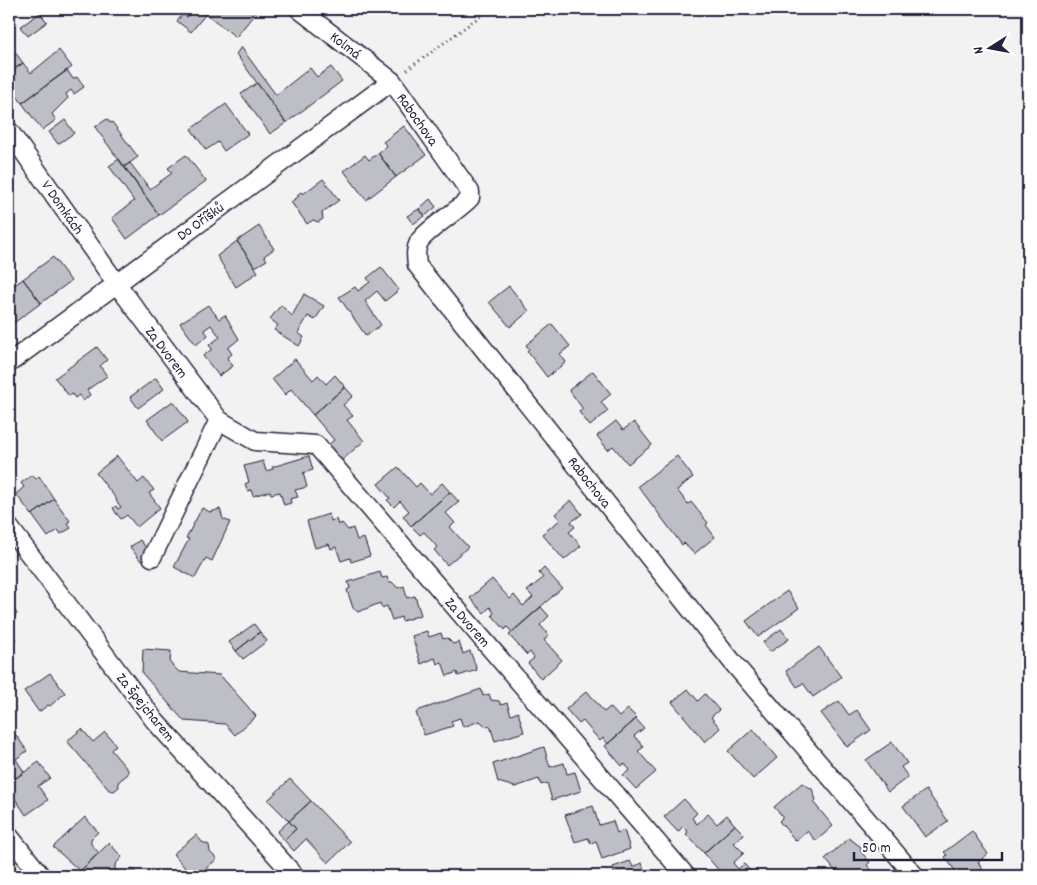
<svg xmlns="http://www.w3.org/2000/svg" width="1037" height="885" font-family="Dekko,sans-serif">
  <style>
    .building { fill: #bebec6; stroke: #22223b }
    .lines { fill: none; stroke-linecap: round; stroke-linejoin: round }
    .minor-casing { stroke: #22223b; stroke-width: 21 }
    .path { stroke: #22223b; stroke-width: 3; stroke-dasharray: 1 4; stroke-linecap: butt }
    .minor { stroke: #fff; stroke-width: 18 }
    .labels { text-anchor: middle; stroke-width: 4; stroke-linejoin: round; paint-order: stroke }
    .street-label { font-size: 15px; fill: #22223b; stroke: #fff }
  </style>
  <rect width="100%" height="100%" fill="#f2f2f3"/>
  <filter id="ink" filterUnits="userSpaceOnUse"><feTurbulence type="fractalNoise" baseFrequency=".02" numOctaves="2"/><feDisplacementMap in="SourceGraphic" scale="10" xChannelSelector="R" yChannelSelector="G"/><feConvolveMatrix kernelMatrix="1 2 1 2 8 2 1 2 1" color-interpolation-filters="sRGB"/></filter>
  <g filter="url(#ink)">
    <!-- building -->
    <path class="building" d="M194,9H210L191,32L177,21L183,14L187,17Z
      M210,9H254L257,11L236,37L206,14Z
      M40,13L47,22L28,36L20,27Z
      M10,45L23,63L9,73V46Z
      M241,47L276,95L310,68L317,77L331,67L342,81L286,123L236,54Z
      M59,50L72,67L22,103L9,85V73L23,63L31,73Z
      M67,70L73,79L77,77L84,87L74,94L71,90L66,94L68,98L52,114L56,120L42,130L22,103Z
      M257,83L286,123L270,134L241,94Z
      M226,104L248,134L224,151L218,142L206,150L191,129Z
      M107,119L110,123L112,122L138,157L124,167L95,127Z
      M65,120L74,133L58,144L49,132Z
      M404,126L426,155L396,177L378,153L387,146L383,142Z
      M378,153L396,177L366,200L344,171L365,155L369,160Z
      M186,155L206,181L159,215L124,167L130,163L150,189L172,173L168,168Z
      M119,159L159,215L127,239L112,218L134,201L109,166Z
      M323,179L339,200L322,213L323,219L318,222L313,220L307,224L291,202L299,196L297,195L301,192L303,194Z
      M430,199L436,207L425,216L419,209Z
      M419,209L425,216L413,224L407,216Z
      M259,226L274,249L264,256L267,260L255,267L237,241Z
      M237,241L258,272L236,287L217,256Z
      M53,257L71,281L41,303L23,279Z
      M381,267L399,290L385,301L377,291L365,301L381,325L366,336L339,297L355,287L358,291L370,282L367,278Z
      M23,279L41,303L11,325L9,322V289Z
      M509,286L529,311L510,327L489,302Z
      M304,294L324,306L315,320L308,316L298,333L304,337L299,346L274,330L278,325L270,319L281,305L292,316Z
      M208,305L219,319L225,315L239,339L228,348L232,354L227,358L233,366L219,376L203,356L212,349L209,345L220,337L211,325L204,330L208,335L196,345L180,323Z
      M552,324L570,346L560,354L566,362L547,377L527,351L529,349L526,345Z
      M97,347L107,360L100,366L107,376L87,390L90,395L83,401L79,395L75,398L72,394L69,396L55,378Z
      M295,359L313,380L318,375L326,384L335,375L345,387L313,415L291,389L285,395L272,379Z
      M593,371L611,394L601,402L608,411L590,426L579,412L583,409L569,390Z
      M156,378L164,389L138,408L130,397Z
      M345,387L353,396L343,405L353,416L347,420L364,441L341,461L328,445L334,440L313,415Z
      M173,401L188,422L162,441L147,420Z
      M616,421L623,430L634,422L652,445L628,464L613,446L608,450L597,436Z
      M117,456L138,483L144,478L154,490L149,493L160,508L137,527L127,515L121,519L116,513L113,508L116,506L118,509L121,507L116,501L117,500L96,473Z
      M309,456L313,470L303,473L307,487L295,490L298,497L290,499L291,503L284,505L280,492L271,494L270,491L253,496L251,490L248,491L245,484L249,482L244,466L263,461L266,471L273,469L272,467Z
      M677,456L693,477L677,490L688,504L691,502L708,523L706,525L715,537L694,554L684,543L682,545L638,486Z
      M398,467L416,487L420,483L430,494L442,483L450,492L411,526L403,516L409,511L400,501L394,507L387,500L390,498L378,484Z
      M32,475L36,479L39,476L54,499L32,515L16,494L24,487L21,483Z
      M450,492L459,502L446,513L455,523L450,527L468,547L447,565L434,550L437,547L424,532L420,535L411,526Z
      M54,499L70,521L67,523L71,528L61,534L58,530L48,537L32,515Z
      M571,500L582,514L571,522L575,527L569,532L581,546L564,560L542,534L560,520L555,514Z
      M202,508L210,512L220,509L223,519L230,522L212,561L206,558L195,578L174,567L189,539L186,538Z
      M329,514L331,521L336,519L338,525L342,523L348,530L353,528L357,540L364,538L370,556L351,562L350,558L341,561L336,547L331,549L329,544L315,548L307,521Z
      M140,540L151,554L141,561L130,547Z
      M544,568L562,588L512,632L507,627L505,630L492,615L494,613L490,607L484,613L470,598L492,579L510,599L514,595L523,606L533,597L527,591L543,578L539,573Z
      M380,572L382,578L387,577L389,583L392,582L398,588L404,586L407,598L415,596L421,615L402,621L401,617L392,620L387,606L382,608L380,603L358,612L353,608L347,590L350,588L348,582Z
      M787,591L799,608L758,637L746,621Z
      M9,601L17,614L9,622Z
      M541,607L549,616L540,625L549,635L544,640L562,660L541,679L528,663L534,658L530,652L527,655L509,635Z
      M254,624L260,632L236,651L229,642Z
      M9,629L16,639L9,645Z
      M781,629L789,639L770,652L763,642Z
      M427,631L429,637L441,633L443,639L447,638L453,644L459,642L463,654L470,651L477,670L458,676L457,672L447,676L442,662L437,664L435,658L421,664L412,636Z
      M260,632L267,641L243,659L236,651Z
      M819,647L841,677L813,697L803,683L797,687L786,671Z
      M143,649L171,651L170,663L179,672L220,675L256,716L235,735L225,724L184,721L142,673Z
      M50,673L65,693L50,706L48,705L39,712L24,691Z
      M481,689L483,696L489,694L491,700L499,701L501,705L507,703L511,715L518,712L524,732L495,741L490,726L487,727L480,721L463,727L460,718L451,721L453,726L424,735L416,713L420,710Z
      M688,689L698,701L705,694L719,710L711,717L720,728L705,742L672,702Z
      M587,691L604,712L610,707L619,717L628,709L637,718L608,744L603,738L600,741L583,721L579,724L566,709Z
      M839,701L849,715L857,710L871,730L847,747L821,713Z
      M636,719L644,728L634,736L644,747L638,751L656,772L636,789L623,775L630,770L624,763L622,766L605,746Z
      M82,729L93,742L105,732L116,745L111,750L128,770V774L118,782L119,787L114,791L109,790L67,741Z
      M753,729L777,758L753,779L728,751Z
      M16,735L27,751L16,759L24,772L9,783V740Z
      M892,742L907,763L901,767L908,777L888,792L866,760Z
      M544,747L550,767L564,763L567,774L575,772L581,791L552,800L547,783L541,785L539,779L515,787L498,782L493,764Z
      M39,762L50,778L38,786L48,800L26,815L16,800L14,802L9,794V783Z
      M290,779L311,801L289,821L268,800Z
      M802,783L812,789L816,800L813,802L833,826L816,841L807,831L796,841L779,821L783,817L774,807Z
      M926,790L948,821L925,837L903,806Z
      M684,799L697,813L692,818L697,824L708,814L717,824L727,815L735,825L704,853L686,834L688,832L683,826L678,832L664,817Z
      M311,801L350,842L328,863L306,839L294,851L284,840L296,829L289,821Z
      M593,806L599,825L613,821L617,833L624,830L630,849L602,859L596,841L591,843L588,838L575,842L565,815Z
      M85,817L98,832L91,839V844L99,853L80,871L53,847Z
      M289,821L296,829L284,840L277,832Z
      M735,825L744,834L734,843L744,853L733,863L738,869L744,864L755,876H729L724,871L721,873L704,853Z
      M972,831L988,854L978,862L983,870L974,876H959L945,857L947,855L944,852Z
      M196,835L202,842L209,845L210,852L217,859L197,876H192L173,854Z
      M849,838L861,847V852L870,862L867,865L877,876H840L825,859Z
      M109,843L122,857L115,865V869L121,876H81L78,873Z
      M630,861L633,867L642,863L644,870H653L654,874L660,872L661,876H615L613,867Z
      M133,869L140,876H125Z"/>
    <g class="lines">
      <defs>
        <path id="minor" d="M299,9L392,81L470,192V198C459,210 425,231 419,242C415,250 416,256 417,265L734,664L915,876
          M9,131L116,283L219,420L255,441L316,445L686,876
          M9,363L392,81
          M9,527L155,721L295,876
          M152,557L219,420
          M9,836L41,876"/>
      </defs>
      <!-- minor casing -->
      <use href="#minor" class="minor-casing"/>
      <!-- path -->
      <path class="path" d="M407,70L490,9"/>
      <!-- minor -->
      <use href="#minor" class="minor"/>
    </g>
  </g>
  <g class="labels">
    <!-- street labels -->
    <g class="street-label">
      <text transform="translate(346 45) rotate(38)" y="5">Kolmá</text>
      <text transform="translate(418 119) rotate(55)" y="5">Rabochova</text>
      <text transform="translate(63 207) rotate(55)" y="5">V Domkách</text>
      <text transform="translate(200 221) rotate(-36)" y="5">Do Oříšků</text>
      <text transform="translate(167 352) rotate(53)" y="5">Za Dvorem</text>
      <text transform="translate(590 482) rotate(52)" y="5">Rabochova</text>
      <text transform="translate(468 622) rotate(49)" y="5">Za Dvorem</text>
      <text transform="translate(146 707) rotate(51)" y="5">Za Špejcharem</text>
    </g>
  </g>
  <!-- margin -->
  <rect width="1037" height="885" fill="none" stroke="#fff" stroke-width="30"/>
  <rect x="15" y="15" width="1007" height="855" fill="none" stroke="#22223b" stroke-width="2" filter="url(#ink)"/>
  <!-- north arrow -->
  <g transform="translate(990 48) rotate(259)" stroke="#ffffff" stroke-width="4" paint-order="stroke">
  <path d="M0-4L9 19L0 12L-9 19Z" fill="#22223b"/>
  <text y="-8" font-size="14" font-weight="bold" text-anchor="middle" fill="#22223b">N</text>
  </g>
  <!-- scale -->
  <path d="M854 852v8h148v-8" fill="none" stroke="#22223b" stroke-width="2.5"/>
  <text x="862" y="852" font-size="15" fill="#22223b" stroke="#ffffff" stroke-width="4" paint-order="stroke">50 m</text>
</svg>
